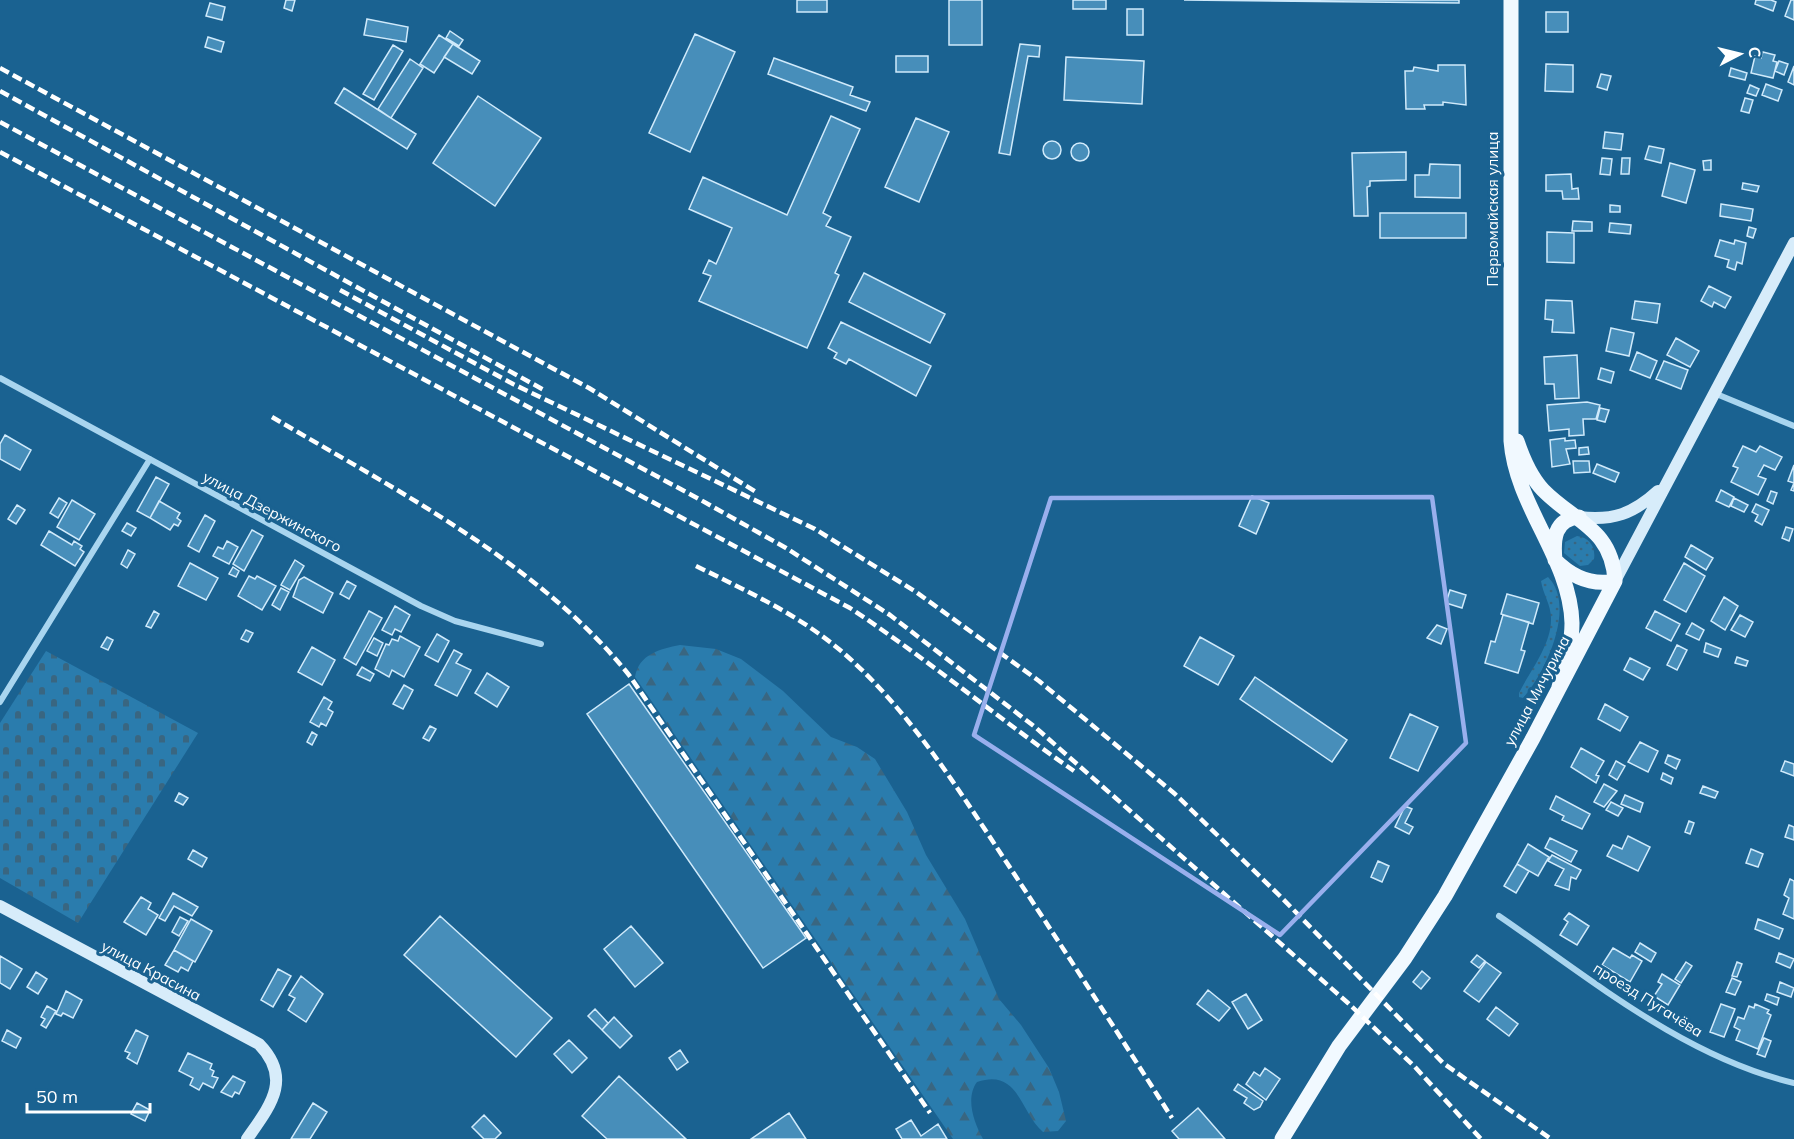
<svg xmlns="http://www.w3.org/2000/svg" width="1794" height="1139" font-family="Mulish,sans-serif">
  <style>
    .grass { fill: url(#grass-dots) }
    .forest { fill: url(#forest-firs) }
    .cemetery { fill: url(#cemetery-stones) }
    .building { fill: #478eba; stroke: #d0eafb; stroke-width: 1.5 }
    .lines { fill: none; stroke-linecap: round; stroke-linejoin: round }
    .street { stroke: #a9d5ef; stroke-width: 6 }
    .secondary { stroke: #d7ecfa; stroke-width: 12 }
    .primary { stroke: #f1f9ff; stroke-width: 15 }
    .rail { stroke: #fff; stroke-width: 4.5; stroke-dasharray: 10 4.5; stroke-linecap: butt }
    .marked { fill: none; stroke: #99afed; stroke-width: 4.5; stroke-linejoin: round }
    .labels { text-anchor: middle; stroke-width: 6; stroke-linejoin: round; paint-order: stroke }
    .street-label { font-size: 15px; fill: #fff; stroke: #1a6291 }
  </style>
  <defs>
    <pattern id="grass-dots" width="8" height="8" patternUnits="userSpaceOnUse" patternTransform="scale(1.5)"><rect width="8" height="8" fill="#2a7cad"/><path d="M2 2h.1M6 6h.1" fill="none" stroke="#396681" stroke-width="1.8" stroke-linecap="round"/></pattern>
    <pattern id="forest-firs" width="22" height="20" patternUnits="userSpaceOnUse" patternTransform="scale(1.5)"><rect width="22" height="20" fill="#2a7cad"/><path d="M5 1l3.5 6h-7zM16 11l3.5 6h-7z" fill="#396681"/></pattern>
    <pattern id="cemetery-stones" width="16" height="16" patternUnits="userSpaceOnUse" patternTransform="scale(1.5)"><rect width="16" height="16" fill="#2a7cad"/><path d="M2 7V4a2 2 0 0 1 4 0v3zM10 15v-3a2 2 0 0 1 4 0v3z" fill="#396681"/></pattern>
  </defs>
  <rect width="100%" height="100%" fill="#1a6291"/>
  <!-- grass -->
  <path class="grass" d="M1577,536C1589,537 1596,547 1594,559L1588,565L1580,566L1564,553L1565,542Z
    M1548,577C1577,606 1545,674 1523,698L1519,697V693C1530,671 1552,644 1551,618C1551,605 1543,594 1541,581Z"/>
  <!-- forest -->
  <path class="forest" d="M680,645L716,649L741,659L783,691L831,737L857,747L875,759L907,812L926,855L965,919L999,999L1021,1025L1049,1068L1059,1092L1066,1121L1058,1131L1043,1132C1020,1112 1019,1068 977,1082C965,1098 974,1123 983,1139H953L635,677C639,654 660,649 680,645Z"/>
  <!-- cemetery -->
  <path class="cemetery" d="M46,651L198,733L78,923L0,878V723Z"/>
  <!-- building -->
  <path class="building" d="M286,0H295L292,11L284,8Z
    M797,0H827V12H797Z
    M949,0H982V45H949Z
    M1073,0H1106V9H1073Z
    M1184,0H1459V3Z
    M1756,0H1771L1776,2L1773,11L1755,4Z
    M1791,0H1794V20L1785,16Z
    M210,3L225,7L222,20L206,16Z
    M1127,9H1143V35H1127Z
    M1546,12H1568V32H1546Z
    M367,19L408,27L406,42L364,35Z
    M450,31L463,40L459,46L446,38Z
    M695,34L735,52L690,152L649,133Z
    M439,35L453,44L434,73L420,64Z
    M208,37L224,42L221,52L205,47Z
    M453,44L480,61L472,74L444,57Z
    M1020,44L1040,46L1039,57L1028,56L1010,155L999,153Z
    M393,45L403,51L374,100L363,94Z
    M1763,52L1775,55L1773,61L1777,62L1773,78L1751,73L1755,56L1761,58Z
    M896,56H928V72H896Z
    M1066,57L1144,61L1142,104L1064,100Z
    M774,58L853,87L850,95L870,102L866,111L768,74Z
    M410,59L423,68L391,118L378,109Z
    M1779,61L1788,64L1784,75L1775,71Z
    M1546,64L1573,65V92L1545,91Z
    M1438,65H1465L1466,105L1443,102V105H1424L1425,109H1406L1405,71H1413L1414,67L1438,71Z
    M1794,66V85L1788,82Z
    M1731,68L1747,73L1745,80L1729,76Z
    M1601,74L1611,76L1607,90L1597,87Z
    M1766,84L1782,90L1778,101L1762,95Z
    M1750,85L1759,89L1756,96L1747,93Z
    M344,88L416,134L407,149L335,103Z
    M478,96L541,138L495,206L433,163Z
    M1745,98L1753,100L1749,113L1741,111Z
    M831,116L860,129L823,213L831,217L826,226L851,237L835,273L839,275L807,348L699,301L711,276L703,273L709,260L716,264L732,228L689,209L703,177L787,215Z
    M916,118L949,132L919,202L885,187Z
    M1605,132L1623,134L1621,150L1603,148Z
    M1043 150a9 9 0 1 1 18 0a9 9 0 1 1-18 0Z
    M1071 152a9 9 0 1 1 18 0a9 9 0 1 1-18 0Z
    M1649,146L1664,149L1661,163L1645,159Z
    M1406,152V180L1370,181V186L1367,187L1368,216H1354L1352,153Z
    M1602,158L1612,159L1610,175L1600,174Z
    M1622,158H1630L1629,174H1621Z
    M1711,160V170H1704L1703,161Z
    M1670,163L1695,170L1686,203L1662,196Z
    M1430,164L1460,165V198L1415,197V175H1429Z
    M1571,174L1572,189L1578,188L1579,199H1563L1562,191H1546V175Z
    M1743,183L1759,186L1757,192L1742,189Z
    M1721,204L1753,209L1751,221L1720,216Z
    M1610,205L1620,206V212H1610Z
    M1380,213H1466V238H1380Z
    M1573,221L1592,222V231H1572Z
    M1610,223L1631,225L1630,234L1609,232Z
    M1749,227L1756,229L1753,238L1747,236Z
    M1547,232L1574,233V263L1547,262Z
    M1720,240L1734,244L1735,240L1746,243L1742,264L1737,262L1735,270L1727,267L1729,260L1715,256Z
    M864,273L945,314L930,343L849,302Z
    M1709,286L1731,297L1725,308L1714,302L1712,307L1701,301Z
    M1546,300L1572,301L1574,333L1552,332L1553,320L1545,319Z
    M1635,301L1660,304L1657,323L1632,319Z
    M841,322L931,366L916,396L849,359L846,364L834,358L837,353L828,348Z
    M1611,328L1634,333L1629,356L1606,351Z
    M1676,338L1699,351L1690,367L1667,355Z
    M1637,352L1657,361L1650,378L1630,370Z
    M1577,355L1579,398L1555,399L1554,384H1545L1544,357Z
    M1664,361L1688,370L1681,389L1656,379Z
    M1601,368L1614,372L1611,383L1598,379Z
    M1587,402L1600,405L1596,419H1583L1584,435L1569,436V429L1549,431L1547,405Z
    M1600,408L1609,410L1605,422L1597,420Z
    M5,435L31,450L20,470L0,459V444Z
    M1565,438V441L1575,440L1576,448L1566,449L1570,464L1552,467L1550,440Z
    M1743,446L1756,452L1760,446L1782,457L1775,470L1764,465L1758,476L1766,479L1758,495L1731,482L1738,468L1733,466Z
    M1588,447L1589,454L1579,455V448Z
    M1573,461H1589L1590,472L1574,473Z
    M1597,464L1619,473L1615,482L1593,473Z
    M1794,465V491L1791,490L1794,483L1788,481Z
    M156,477L169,484L150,518L137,511Z
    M1721,490L1734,497L1729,507L1716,501Z
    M1771,491L1777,493L1773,504L1767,501Z
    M1252,496L1269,503L1256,534L1239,526Z
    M59,498L67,503L58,518L50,513Z
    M1734,498L1748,505L1744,512L1731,506Z
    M72,500L95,514L79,540L57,527Z
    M159,501L180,513L177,518L181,521L178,526L174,524L170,530L150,518Z
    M1756,504L1769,510L1762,525L1755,521L1758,515L1752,512Z
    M17,505L25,510L16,524L8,519Z
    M205,515L215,521L199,552L188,546Z
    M127,523L136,528L131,536L122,531Z
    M1786,527L1793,529L1789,541L1782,538Z
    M252,530L263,536L244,571L233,564Z
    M49,531L72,545L74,541L82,546L80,549L84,552L75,566L41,545Z
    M227,541L238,547L229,564L213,556L218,547L223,549Z
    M1691,545L1713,558L1706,570L1685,557Z
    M128,550L135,554L127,568L121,564Z
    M295,560L304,566L290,590L281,585Z
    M190,563L218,578L206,600L178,586Z
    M1684,563L1705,576L1686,612L1664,600Z
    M233,567L239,571L236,577L229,574Z
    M249,576L255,579L257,576L276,586L262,610L238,596Z
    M304,577L333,593L323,613L293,597L299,580Z
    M347,581L356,586L349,599L340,594Z
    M281,588L289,592L280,610L272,605Z
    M1450,590L1466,595L1462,608L1446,603Z
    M1507,594L1539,603L1533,624L1501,614Z
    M1724,597L1738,606L1725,630L1711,621Z
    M395,606L410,615L401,632L395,629L392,635L382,630Z
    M154,611L159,614L151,628L146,626Z
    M369,611L382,618L356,665L344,658Z
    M1655,611L1680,624L1671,641L1646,628Z
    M1503,615L1529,622L1521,650L1525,651L1518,673L1485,663L1491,641L1495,642Z
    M1740,615L1753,622L1745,637L1731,630Z
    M1692,623L1704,630L1699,640L1686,634Z
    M1437,625L1447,629L1441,644L1427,638Z
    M246,630L253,633L248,642L241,639Z
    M437,634L449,641L438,662L425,655Z
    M400,636L420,647L404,677L392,670L389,677L375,669L386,644L389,645L392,639L398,641Z
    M107,637L113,640L108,650L101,647Z
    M1200,637L1234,656L1218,685L1184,666Z
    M374,638L383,643L377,656L367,651Z
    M1706,643L1721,649L1718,657L1704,652Z
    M1677,645L1687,650L1677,670L1667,665Z
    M312,647L335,660L322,685L298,672Z
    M454,650L462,654L456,663L471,670L457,696L435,685Z
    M1737,657L1748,661L1746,666L1735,663Z
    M1630,658L1650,668L1643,680L1624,670Z
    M362,667L374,674L370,681L357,675Z
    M487,673L509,687L497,707L475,693Z
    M1255,677L1347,740L1332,762L1240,699Z
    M629,684L806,938L763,968L587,714Z
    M404,685L413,690L403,709L393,704Z
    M324,697L332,702L328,709L333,712L326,726L321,723L319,727L310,722Z
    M1605,704L1628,717L1620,731L1598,719Z
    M1410,714L1438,727L1418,771L1390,758Z
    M430,726L436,729L429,741L423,738Z
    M312,732L317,735L312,745L307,742Z
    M1640,742L1658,751L1648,772L1628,762Z
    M1581,748L1604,761L1596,775L1599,776L1596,783L1571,767Z
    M1668,755L1680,760L1676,769L1665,763Z
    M1616,761L1625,766L1617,780L1609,775Z
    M1785,761L1794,764V776L1781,771Z
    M1663,773L1673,778L1671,784L1661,779Z
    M1604,784L1617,791L1604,807L1594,802Z
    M1703,786L1718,792L1715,798L1700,793Z
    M179,793L188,798L183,805L175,801Z
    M1625,795L1643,803L1640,812L1621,804Z
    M1556,796L1590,814L1582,829L1562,820L1564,816L1550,809Z
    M1611,802L1623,808L1618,816L1606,810Z
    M1405,806L1412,809L1405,823L1413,827L1409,834L1395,827Z
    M1689,821L1694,823L1690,834L1685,832Z
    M1789,825L1794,827V840L1785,837Z
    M1628,836L1650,847L1638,871L1607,856L1613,845L1622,849Z
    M1550,838L1577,851L1571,862L1545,848Z
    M1528,844L1549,857L1538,876L1517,864Z
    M1751,849L1763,854L1758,867L1746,863Z
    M193,850L207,858L202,867L188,859Z
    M1552,855L1581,870L1576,879L1571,877L1569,890L1555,885L1564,869L1548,861Z
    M1378,861L1389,866L1382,882L1371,877Z
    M1517,864L1529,871L1516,893L1504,886Z
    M1790,879L1794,881V919L1783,914L1789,898L1784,895Z
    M173,893L198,907L192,916L174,906L165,921L159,918Z
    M141,897L151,903L148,909L158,915L146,935L124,922Z
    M1569,913L1589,926L1577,945L1560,935L1568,922L1564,919Z
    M440,916L552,1018L516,1057L404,955Z
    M180,917L188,921L179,936L172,932Z
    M191,919L212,931L195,962L174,950Z
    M1758,919L1783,929L1779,939L1755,929Z
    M631,926L663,963L635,987L604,949Z
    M1640,943L1656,953L1651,962L1635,952Z
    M1613,948L1630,958L1632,955L1642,961L1630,982L1602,965Z
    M174,950L193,961L188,971L181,967L178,972L165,965Z
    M1779,953L1794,959L1790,968L1776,962Z
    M1477,955L1485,961L1479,968L1471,962Z
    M0,956L22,969L10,989L0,983Z
    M1486,962L1501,973L1479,1002L1464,991Z
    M1686,962L1692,966L1681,983L1675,979Z
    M1737,962L1742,964L1737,977L1732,976Z
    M278,969L291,976L273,1007L261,1000Z
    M1422,971L1430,978L1421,989L1413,982Z
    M36,972L47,979L38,994L27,987Z
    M1662,974L1680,985L1668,1005L1654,996L1662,984L1658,982Z
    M301,976L323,994L306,1022L288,1010L295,998L289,995Z
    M1732,978L1741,982L1735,995L1726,992Z
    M1780,982L1794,988L1791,997L1777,992Z
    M1208,990L1230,1008L1219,1021L1197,1004Z
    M66,991L82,1000L73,1018L63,1013L61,1016L56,1014Z
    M1246,994L1262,1020L1248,1029L1232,1002Z
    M1767,994L1779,998L1777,1005L1765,1000Z
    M1721,1004L1735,1009L1724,1037L1710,1032Z
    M1755,1004L1769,1010L1767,1013L1771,1015L1758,1049L1736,1040L1740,1030L1734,1027L1738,1017L1744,1019L1749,1006L1754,1008Z
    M47,1006L56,1011L46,1028L41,1025L45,1019L41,1017Z
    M1496,1007L1518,1024L1509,1036L1487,1019Z
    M595,1009L608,1023L602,1030L588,1016Z
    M614,1017L632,1036L620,1048L602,1030Z
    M7,1030L21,1038L16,1048L2,1041Z
    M136,1030L148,1036L137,1064L127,1058L130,1053L125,1051Z
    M1764,1038L1771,1041L1765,1057L1757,1054Z
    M569,1040L587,1058L572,1073L554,1054Z
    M680,1050L688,1062L677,1070L669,1058Z
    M188,1053L212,1064L210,1069L214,1071L212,1076L218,1078L213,1088L203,1083L199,1090L190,1085L193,1078L179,1071Z
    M1265,1068L1280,1079L1266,1100L1246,1084L1254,1072L1260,1076Z
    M233,1076L245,1082L239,1094L235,1092L232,1097L221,1092Z
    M619,1076L686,1139H607L582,1116Z
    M1238,1084L1263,1101L1260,1107L1254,1110L1244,1103L1247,1098L1234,1090Z
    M137,1103L150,1110L145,1121L131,1114Z
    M313,1103L327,1112L310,1139H291Z
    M1198,1108L1225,1139H1179L1172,1131Z
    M789,1113L806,1139H751Z
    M484,1115L501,1133L495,1139H484L472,1127Z
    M911,1120L921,1136L938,1124L947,1139H902L896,1129Z"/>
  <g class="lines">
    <!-- street -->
    <path class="street" d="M0,378L421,606L455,621L541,644
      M1714,393L1794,426
      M0,702L150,459
      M1499,916C1591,979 1684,1057 1794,1083"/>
    <!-- secondary -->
    <path class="secondary" d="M1579,517C1613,521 1633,514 1658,491
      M1615,581L1794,243
      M0,906L259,1044C293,1079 270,1106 247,1139"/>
    <!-- primary -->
    <path class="primary" d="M1511,0V441C1516,507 1570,558 1572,623C1572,645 1565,666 1559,687
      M1517,441C1523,459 1530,476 1543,490C1574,522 1612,528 1615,581
      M1579,517C1554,519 1553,540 1555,560C1571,576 1591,586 1615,581
      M1282,1139L1339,1046L1405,958L1445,896L1533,738L1615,581"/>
    <!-- rail -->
    <path class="rail" d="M0,68L589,388L756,492
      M0,91L544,390
      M0,122L699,499L786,548L890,615L1035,727L1348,1003L1415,1067L1481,1139
      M0,152L850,608C927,659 998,718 1074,771
      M340,290L513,384L815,529L916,592L1039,681L1175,794L1280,896L1443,1063L1551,1139
      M272,417C394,489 539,563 629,675L930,1113
      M696,566C747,591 797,614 840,650C909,709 958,789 1007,863C1063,948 1118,1033 1172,1118"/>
  </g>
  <!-- marked area -->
  <path class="marked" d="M1432,497L1466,743L1280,935L974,735L1051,498Z"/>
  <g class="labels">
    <!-- street labels -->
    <g class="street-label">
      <text transform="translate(1493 209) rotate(-90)" y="5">Первомайская улица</text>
      <text transform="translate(272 512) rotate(28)" y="5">улица Дзержинского</text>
      <text transform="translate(1537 691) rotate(-62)" y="5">улица Мичурина</text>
      <text transform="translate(151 971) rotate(28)" y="5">улица Красина</text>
      <text transform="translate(1648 1000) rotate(32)" y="5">проезд Пугачёва</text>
    </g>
  </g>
  <!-- north arrow -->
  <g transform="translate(1740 54) rotate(83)" stroke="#1a6291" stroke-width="4.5" paint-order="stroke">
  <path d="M0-4.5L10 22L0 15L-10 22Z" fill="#ffffff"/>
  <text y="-9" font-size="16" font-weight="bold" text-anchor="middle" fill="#ffffff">С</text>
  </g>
  <!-- scale -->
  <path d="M27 1103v9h123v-9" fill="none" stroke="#ffffff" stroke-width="3"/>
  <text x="36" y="1103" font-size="18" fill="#ffffff" stroke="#1a6291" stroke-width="4.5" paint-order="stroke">50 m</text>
</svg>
